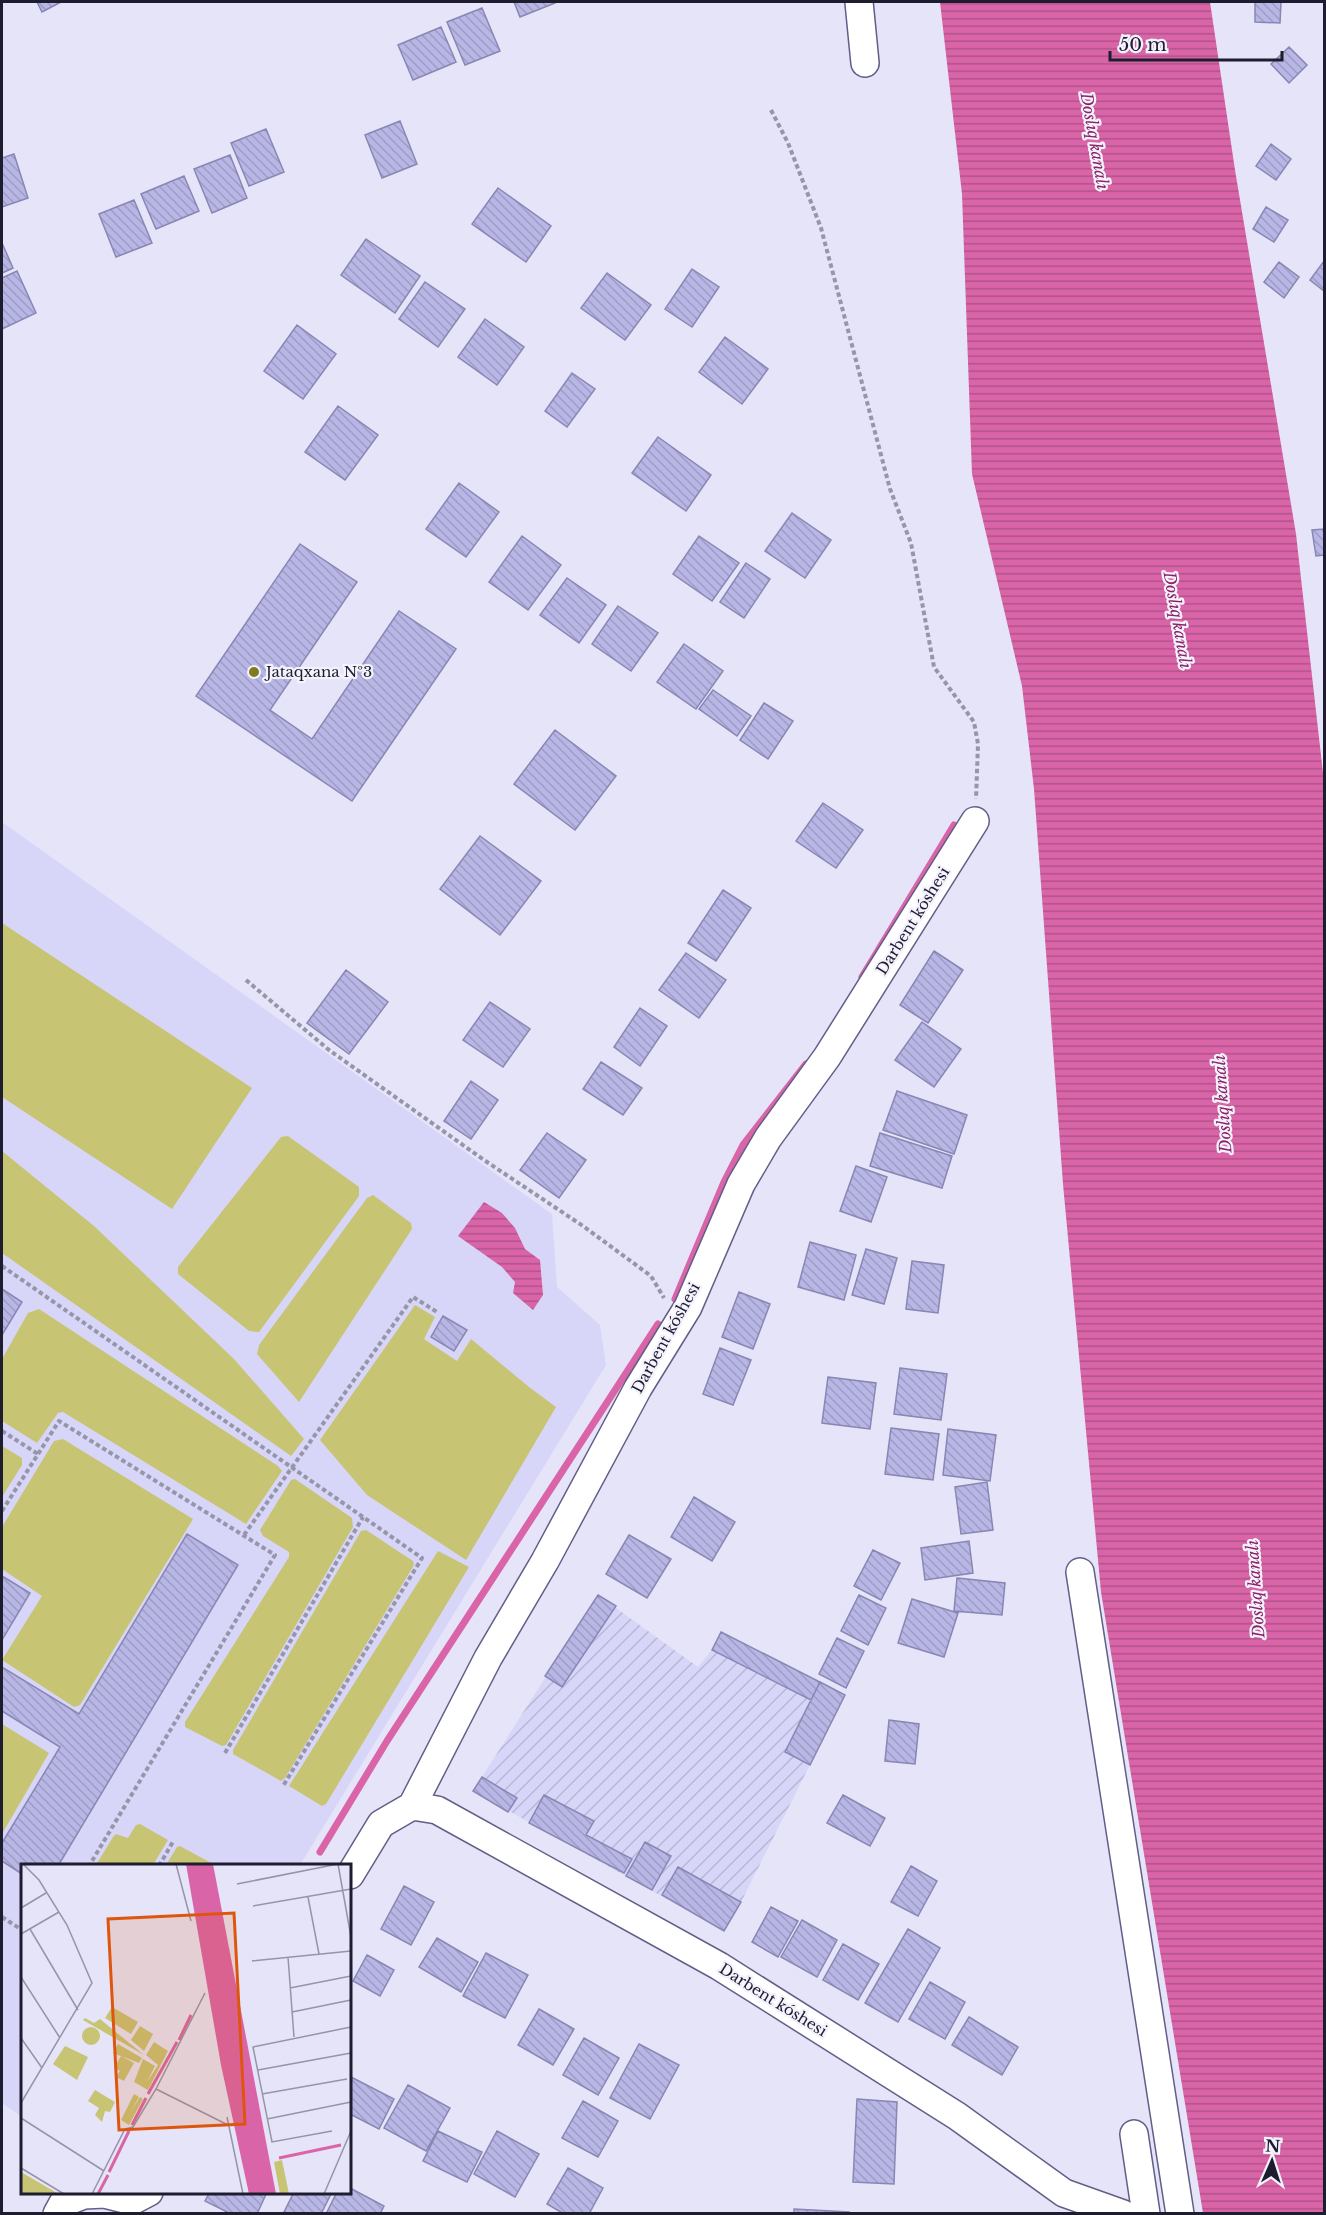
<svg xmlns="http://www.w3.org/2000/svg" width="1326" height="2215" font-family="'Libre Baskerville',serif">
  <style>
    .built { fill: #d7d6f8 }
    .industrial { fill: url(#industrial-furrows) }
    .green { fill: #c7c474 }
    .water { fill: url(#water-rules) }
    .lines { fill: none; stroke-linecap: round; stroke-linejoin: round }
    .stream { stroke: #da64a8; stroke-width: 7 }
    .building { fill: url(#building-back-hatch); stroke: #8886b3; stroke-width: 1.5 }
    .street-casing { stroke: #615e88; stroke-width: 30 }
    .path { stroke: #9695a9; stroke-width: 4; stroke-dasharray: 4.5 3; stroke-linecap: butt }
    .street { stroke: #fff; stroke-width: 27 }
    .poi-dot { fill: #7f7b21; stroke: #f3f2fd; stroke-width: 2 }
    .labels { text-anchor: middle; stroke-width: 4.5; stroke-linejoin: round; paint-order: stroke }
    .poi-label { font-size: 15px; fill: #1e1d2f; stroke: #f3f2fd; text-anchor: start }
    .street-label { font-size: 15px; fill: #1e1d2f; stroke: #f3f2fd }
    .water-label { font-size: 16px; font-style: italic; fill: #8c2164; stroke: #f3f2fd }
    .inset-river { fill: none; stroke: #da64a8; stroke-width: 3 }
    .inset-road { fill: none; stroke: #9594a8; stroke-width: 1.5 }
    .view { fill: #de560e; fill-opacity: 0.15; stroke: #de560e; stroke-width: 3 }
    .inset-edge { fill: none; stroke: #1e1d2f; stroke-width: 3 }
  </style>
  <defs>
    <pattern id="industrial-furrows" width="10" height="10" patternUnits="userSpaceOnUse" patternTransform="scale(1.5)"><rect width="10" height="10" fill="#d7d6f8"/><path d="M-1 1l2-2M0 10L10 0M9 11l2-2" fill="none" stroke="#b8b7d5"/></pattern>
    <pattern id="water-rules" width="6" height="5" patternUnits="userSpaceOnUse" patternTransform="scale(1.5)"><rect width="6" height="5" fill="#da64a8"/><path d="M0 2.5h6" fill="none" stroke="#b05289"/></pattern>
    <pattern id="building-back-hatch" width="6" height="6" patternUnits="userSpaceOnUse" patternTransform="scale(1.5)"><rect width="6" height="6" fill="#b8b6e5"/><path d="M-1 5l2 2M0 0l6 6M5-1l2 2" fill="none" stroke="#9e9cc5"/></pattern>
  </defs>
  <rect width="100%" height="100%" fill="#e5e4f8"/>
  <!-- built -->
  <path class="built" d="M2,822L552,1214L557,1287L600,1325L606,1365L300,1865L22,1866V2117L2,2103Z"/>
  <!-- industrial -->
  <path class="industrial" d="M598,1595L698,1667L712,1650L721,1632L845,1695L741,1902L724,1931L473,1791Z"/>
  <!-- green -->
  <path class="green" d="M2,923L252,1088L172,1209L2,1097Z
    M288,1136L359,1187V1196L259,1332L249,1331L178,1274V1267L281,1137Z
    M2,1151L94,1226L234,1359L304,1439L291,1456L2,1253Z
    M373,1195L411,1223L412,1229L299,1402L257,1354L259,1345L367,1198Z
    M415,1305L435,1317L424,1339L457,1361L471,1339L529,1387L556,1407L466,1560L367,1495L320,1440Z
    M39,1309L278,1466L282,1471L246,1524L63,1412L58,1413L37,1443L2,1421V1359L28,1313Z
    M63,1439L193,1519L80,1705L74,1707L2,1660L42,1596L2,1569V1527L54,1441Z
    M2,1446L22,1458V1465L2,1497Z
    M295,1479L352,1518L353,1527L226,1745L222,1746L185,1727V1722L289,1557V1552L263,1536L260,1530L291,1480Z
    M366,1530L413,1561L414,1565L285,1778L281,1781L233,1754V1750L361,1531Z
    M438,1551L469,1567L326,1804L322,1806L289,1786Z
    M2,1724L49,1753L2,1834Z
    M140,1824L168,1840L153,1865H96L113,1837L116,1834L128,1838L136,1825Z
    M180,1846L215,1865H166L177,1847Z"/>
  <!-- water -->
  <path class="water" d="M940,2H1210L1235,170L1296,534L1324,782V2213H1203L1101,1592L1063,1184L1034,789L1022,686L972,474L962,194Z
    M484,1202L502,1213L515,1228L525,1249L540,1260L543,1295L533,1310L513,1293L515,1282L502,1267L458,1236Z"/>
  <g class="lines">
    <!-- stream -->
    <path class="stream" d="M862,977L954,825
      M675,1299L724,1182L743,1145L806,1064
      M320,1852L387,1741L658,1324"/>
  </g>
  <!-- building -->
  <path class="building" d="M37,2H61L42,12Z
    M514,2H555V3L520,17Z
    M1255,2H1281L1280,23L1255,22Z
    M482,8L500,51L465,65L447,22Z
    M441,27L456,62L413,80L398,45Z
    M1289,47L1307,65L1289,83L1271,64Z
    M400,121L417,164L382,178L365,135Z
    M266,129L284,172L249,186L231,143Z
    M1271,144L1291,159L1276,180L1256,166Z
    M14,154L28,198L2,207V158Z
    M230,155L247,198L212,213L194,169Z
    M184,176L199,211L156,229L141,194Z
    M498,188L551,226L526,262L472,224Z
    M134,200L152,243L116,257L99,214Z
    M1266,207L1288,220L1274,242L1253,229Z
    M366,239L420,276L395,313L341,275Z
    M2,243L13,268L2,273Z
    M1324,261V291L1310,280Z
    M1279,262L1299,277L1284,298L1264,282Z
    M692,269L719,287L692,327L665,309Z
    M17,271L36,313L2,329V278Z
    M607,273L651,305L625,340L581,308Z
    M425,282L465,309L438,347L399,319Z
    M485,319L524,347L497,385L458,357Z
    M297,325L336,354L303,399L264,371Z
    M725,337L768,369L742,404L699,372Z
    M572,373L595,389L567,427L545,411Z
    M338,406L378,435L345,480L305,452Z
    M658,437L711,475L686,511L632,473Z
    M459,483L499,512L466,557L426,529Z
    M792,513L831,540L805,578L765,551Z
    M1324,529V555L1316,556L1312,530Z
    M522,536L561,565L528,610L489,582Z
    M699,536L739,563L712,601L673,574Z
    M300,544L357,582L270,710L312,739L399,611L456,649L352,801L196,696Z
    M746,563L770,579L744,618L720,602Z
    M567,578L606,605L579,643L540,615Z
    M618,606L658,633L631,671L592,644Z
    M684,644L723,671L696,709L657,682Z
    M713,690L751,716L737,736L699,709Z
    M764,703L793,721L768,759L740,740Z
    M555,730L616,776L575,830L514,784Z
    M823,803L863,830L836,868L796,841Z
    M480,836L541,881L500,935L440,889Z
    M723,890L751,908L716,961L688,943Z
    M934,951L963,970L928,1023L900,1005Z
    M686,953L726,980L699,1018L659,990Z
    M346,970L388,1002L349,1054L307,1023Z
    M490,1002L530,1029L503,1067L463,1040Z
    M640,1008L667,1026L640,1066L614,1047Z
    M922,1022L961,1049L934,1087L895,1060Z
    M601,1062L642,1088L623,1115L583,1089Z
    M471,1081L498,1100L471,1139L444,1121Z
    M897,1091L967,1115L954,1154L883,1130Z
    M547,1133L586,1160L559,1198L520,1170Z
    M880,1133L952,1156L942,1188L870,1166Z
    M856,1166L887,1177L871,1222L840,1211Z
    M810,1242L856,1255L844,1300L798,1287Z
    M866,1249L897,1258L884,1304L852,1295Z
    M912,1261L944,1265L938,1313L906,1309Z
    M2,1289L22,1302L2,1335Z
    M739,1292L770,1304L753,1349L722,1337Z
    M443,1316L467,1330L454,1351L431,1337Z
    M720,1348L751,1360L733,1405L703,1394Z
    M900,1368L947,1374L941,1420L894,1414Z
    M828,1377L876,1383L870,1429L822,1423Z
    M891,1428L939,1434L933,1480L885,1474Z
    M948,1429L996,1435L990,1481L943,1475Z
    M987,1482L993,1530L961,1534L955,1487Z
    M694,1497L735,1522L712,1561L671,1537Z
    M187,1534L238,1565L58,1866H22V1874L2,1861V1843L60,1747L2,1711V1667L79,1714Z
    M629,1535L671,1559L647,1598L606,1574Z
    M969,1541L973,1573L925,1580L921,1548Z
    M873,1550L900,1563L881,1600L854,1586Z
    M2,1576L30,1593L2,1640Z
    M957,1578L1005,1583L1002,1615L954,1611Z
    M598,1595L616,1606L562,1687L545,1676Z
    M859,1595L886,1608L868,1645L841,1631Z
    M912,1599L958,1613L944,1657L898,1643Z
    M721,1632L820,1682L811,1700L712,1650Z
    M837,1638L864,1651L846,1688L819,1674Z
    M820,1682L845,1695L810,1765L785,1752Z
    M889,1720L919,1724L915,1764L885,1761Z
    M482,1777L517,1798L508,1812L473,1791Z
    M544,1795L594,1821L586,1835L632,1859L624,1873L529,1823Z
    M843,1795L885,1818L870,1846L827,1823Z
    M645,1842L671,1856L652,1890L626,1876Z
    M911,1866L937,1881L918,1916L891,1902Z
    M678,1867L741,1902L724,1931L662,1895Z
    M404,1886L434,1902L411,1945L381,1929Z
    M771,1907L798,1921L778,1957L752,1942Z
    M802,1920L837,1940L817,1977L781,1957Z
    M908,1929L940,1948L898,2022L865,2003Z
    M437,1938L478,1962L461,1992L419,1967Z
    M843,1944L879,1964L858,2000L823,1980Z
    M486,1953L528,1975L505,2018L463,1996Z
    M367,1955L394,1970L380,1996L353,1981Z
    M930,1982L965,2002L945,2039L909,2019Z
    M539,2009L574,2029L553,2065L518,2045Z
    M969,2017L1018,2047L1002,2075L952,2045Z
    M584,2038L619,2058L598,2095L563,2075Z
    M639,2044L679,2065L650,2119L610,2098Z
    M351,2077L394,2099L379,2129L350,2114Z
    M408,2085L450,2108L426,2151L384,2128Z
    M857,2099L897,2102L894,2184L853,2182Z
    M583,2101L618,2121L598,2157L562,2138Z
    M438,2131L482,2152L467,2182L423,2161Z
    M497,2131L539,2154L515,2197L474,2174Z
    M568,2168L603,2188L589,2214H564L547,2204Z
    M350,2188L384,2206L380,2214H326L337,2192H350Z
    M210,2192H267L257,2214H231L205,2201Z
    M294,2192H332L321,2214H283Z
    M794,2209L849,2212V2214H794Z"/>
  <g class="lines">
    <defs>
      <path id="street" d="M859,2L865,63
        M1080,1572L1180,2214
        M412,1806L437,1810L719,1966L957,2116L1064,2193L1123,2214
        M350,1875L381,1824L412,1806L488,1658L545,1561L638,1388L688,1307L741,1184L768,1138L827,1057L975,821
        M1134,2134L1146,2214
        M57,2214L63,2203L84,2195L104,2194L132,2201L149,2192"/>
    </defs>
    <!-- street casing -->
    <use href="#street" class="street-casing"/>
    <!-- path -->
    <path class="path" d="M771,110L788,143L821,228L890,489L911,543L934,667L974,722L978,744L976,799
      M246,980L329,1050L484,1160L583,1226L651,1276L664,1298
      M2,1266L422,1558L283,1786
      M2,1431L38,1454
      M2,1511L59,1421L275,1555L89,1866
      M244,1535L413,1297L437,1312
      M225,1753L363,1517
      M159,1866L174,1840
      M2,1917L22,1930"/>
    <!-- street -->
    <use href="#street" class="street"/>
  </g>
  <!-- markers -->
  <circle class="poi-dot" cx="254" cy="672" r="6"/>
  <g class="labels">
    <!-- poi labels -->
    <g class="poi-label">
      <text x="266" y="677">Jataqxana №3</text>
    </g>
    <!-- street labels -->
    <g class="street-label">
      <text transform="translate(913 921) rotate(-58)" y="5">Darbent kóshesi</text>
      <text transform="translate(666 1338) rotate(-61)" y="5">Darbent kóshesi</text>
      <text transform="translate(773 2000) rotate(32)" y="5">Darbent kóshesi</text>
    </g>
    <!-- water labels -->
    <g class="water-label">
      <text transform="translate(1095 141) rotate(80)" y="6">Doslıq kanalı</text>
      <text transform="translate(1178 620) rotate(80)" y="6">Doslıq kanalı</text>
      <text transform="translate(1222 1104) rotate(-94)" y="6">Doslıq kanalı</text>
      <text transform="translate(1255 1589) rotate(-94)" y="6">Doslıq kanalı</text>
    </g>
  </g>
  <!-- overview -->
  <g transform="translate(21 1864)">
    <rect width="330" height="330" fill="#e5e4f8"/>
    <path d="M91,143L117,158L110,170L84,154ZM64,154L73,159L79,155L123,191L62,156ZM119,162L132,170L123,187L110,176ZM61 172a9 9 0 1 1 18 0a9 9 0 1 1-18 0ZM133,178L147,187L127,226L113,218L122,195L134,202L126,218L137,201L125,191ZM97,180L121,194L118,199L92,189ZM44,182L67,193L56,216L32,200ZM100,192L113,199L103,217L95,213L99,207L93,204ZM74,226L94,238L89,248L84,247L81,258L74,251L78,244L67,237ZM113,230L118,233L109,249L119,233L122,235L108,261L100,256ZM261,296L268,330H259L253,298ZM0,308L36,329V330H0Z" fill="#c7c474"/>
    <path d="M165,0H192L255,330H228L200,201Z" fill="#da64a8"/>
    <path class="inset-river" d="M158,176L170,151M127,230L156,178M111,261L125,234M258,294L320,281M88,308L108,267M77,330L87,311"/>
    <path class="inset-road" d="M155,0L170,57M317,0L330,73M216,20L317,0M287,33L298,90M232,42L330,25M0,44L25,29M9,65L57,146M0,70L38,48M267,93L273,173M231,97L330,87M0,113L39,174M269,124L330,112M271,148L330,136M0,174L21,204M237,206L330,189M135,225L207,261M241,230L326,215M0,239L71,119L46,61L18,16L2,0M206,253L222,330M0,254L83,307M246,255L330,238M311,267L251,278L232,183L330,163M0,304L43,330M71,330L104,265L112,263L135,225L184,129M303,330L330,267"/>
    <path class="view" d="M213,49L224,260L98,266L87,55Z"/>
    <rect width="330" height="330" class="inset-edge"/>
  </g>
  <!-- border -->
  <rect width="1326" height="2215" fill="none" stroke="#1e1d2f" stroke-width="6"/>
  <!-- north arrow -->
  <g transform="translate(1272 2161) rotate(3)" stroke="#f3f2fd" stroke-width="4.5" paint-order="stroke">
  <path d="M0-4.5L10 22L0 15L-10 22Z" fill="#1e1d2f"/>
  <text y="-9" font-size="16" font-weight="bold" text-anchor="middle" fill="#1e1d2f">N</text>
  </g>
  <!-- scale -->
  <path d="M1110 51v9h172v-9" fill="none" stroke="#1e1d2f" stroke-width="3"/>
  <text x="1119" y="51" font-size="18" fill="#1e1d2f" stroke="#f3f2fd" stroke-width="4.5" paint-order="stroke">50 m</text>
</svg>
